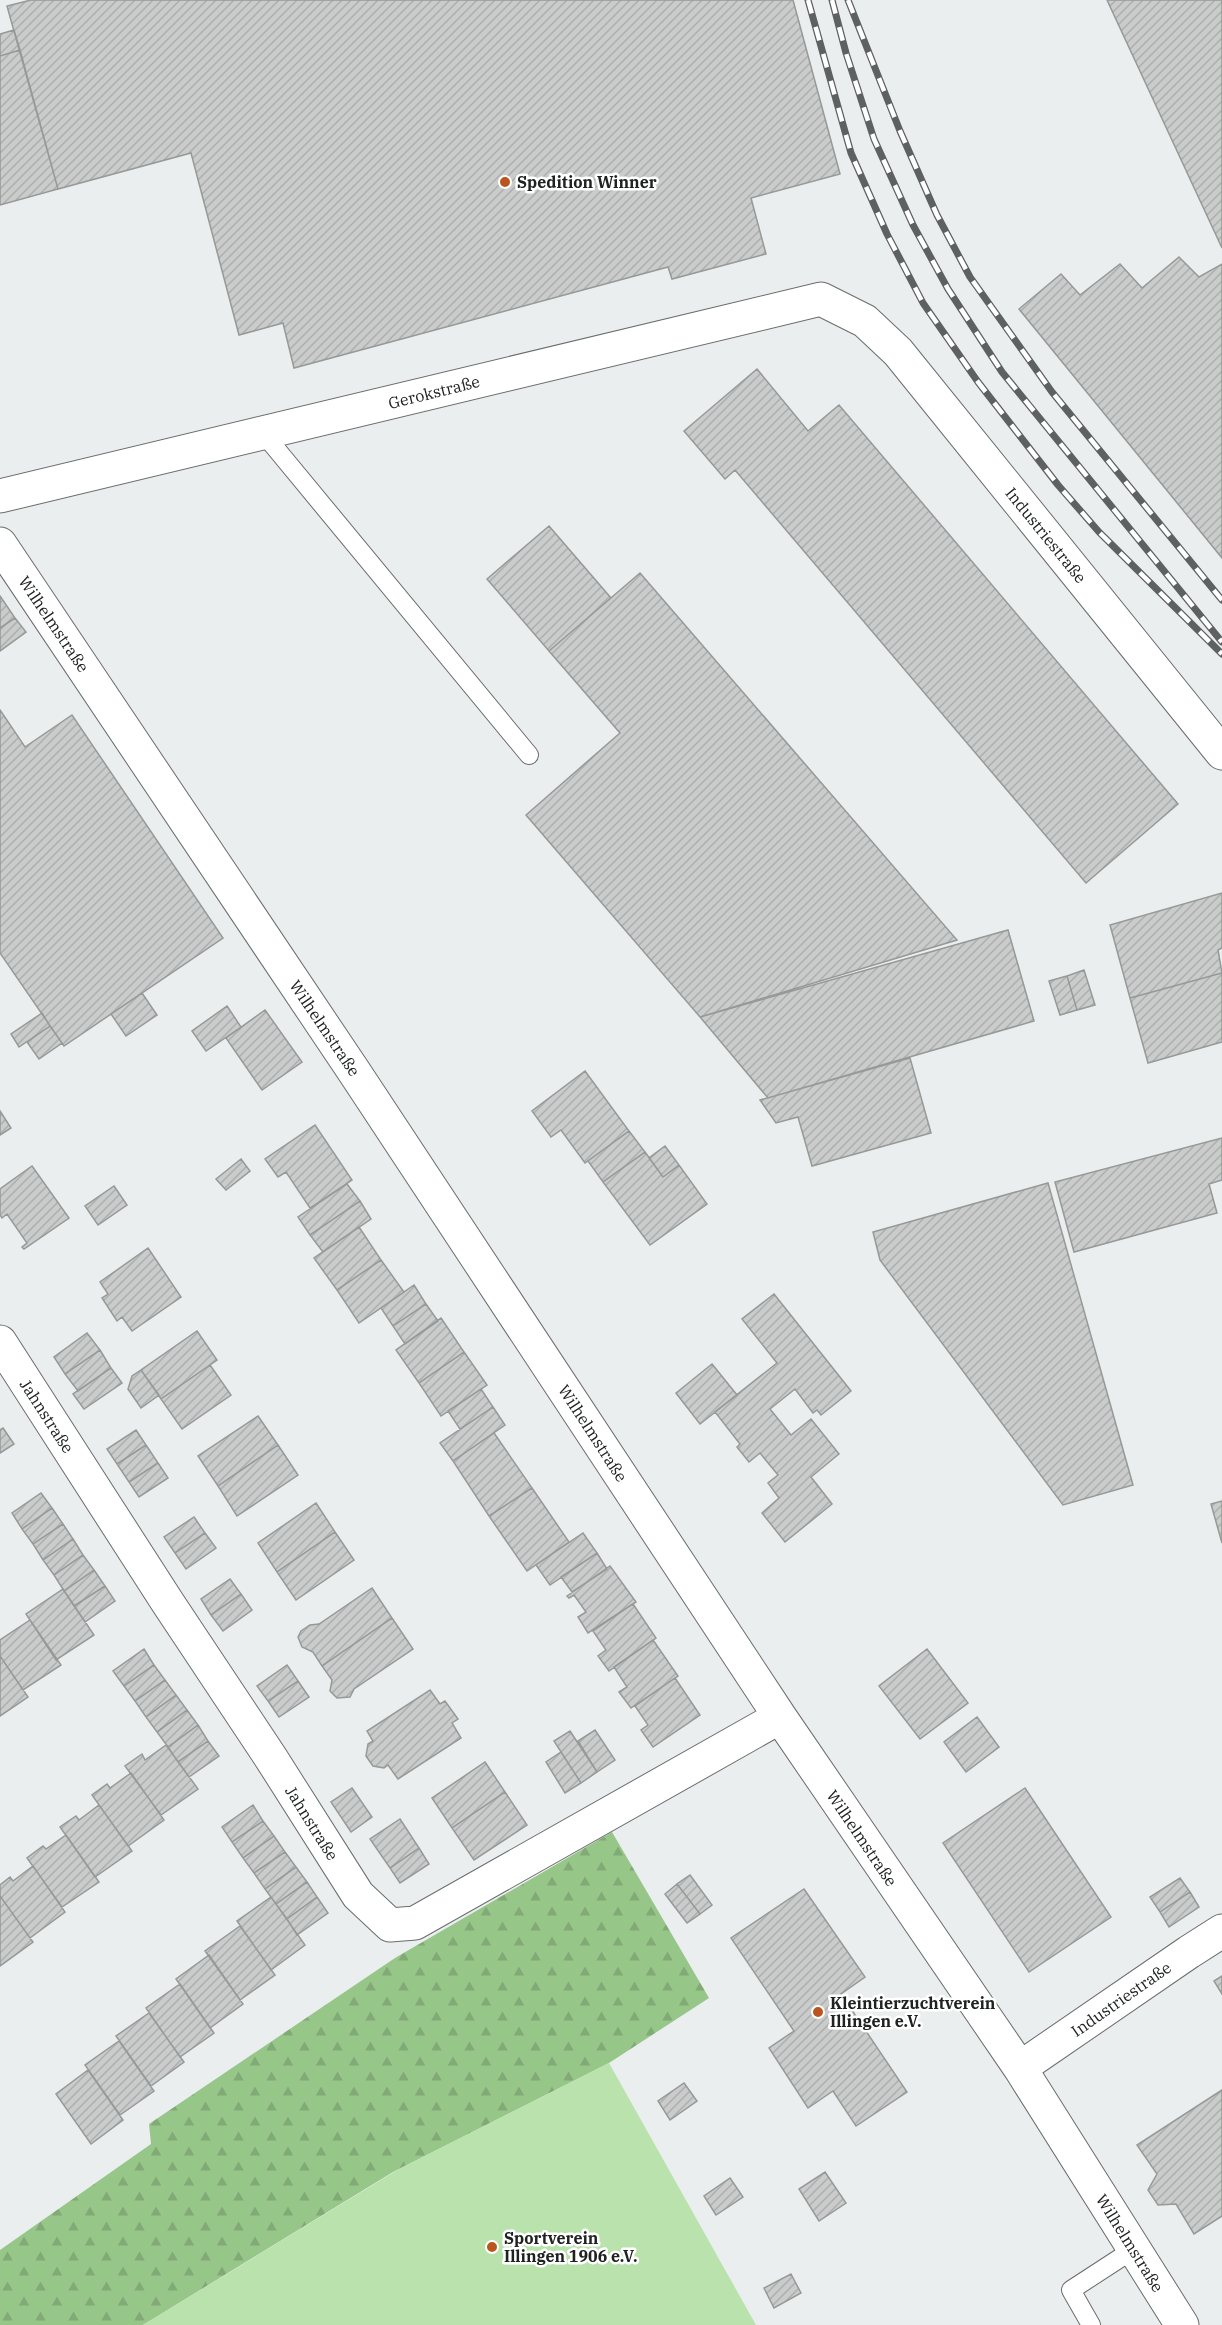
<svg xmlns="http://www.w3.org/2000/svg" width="1222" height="2325" font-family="'IBM Plex Serif',serif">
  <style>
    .forest { fill: url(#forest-firs) }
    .garden { fill: #b9e2ad }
    .building { fill: url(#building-hatch); stroke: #959997; stroke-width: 1.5 }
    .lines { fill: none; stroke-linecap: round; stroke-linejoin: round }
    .lane-casing { stroke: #6a6d6d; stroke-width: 20 }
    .street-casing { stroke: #6a6d6d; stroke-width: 35 }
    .lane { stroke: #fff; stroke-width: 18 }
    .street { stroke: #fff; stroke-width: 33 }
    .rail-casing { stroke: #5e6161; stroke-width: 7 }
    .rail { stroke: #fff; stroke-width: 4.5; stroke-dasharray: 14; stroke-linecap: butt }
    .poi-dot { fill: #b9561f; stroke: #fff; stroke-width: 2 }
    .labels { text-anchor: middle; stroke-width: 5; stroke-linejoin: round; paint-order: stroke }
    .poi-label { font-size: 16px; font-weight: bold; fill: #202222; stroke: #fff; text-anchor: start }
    .street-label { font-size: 16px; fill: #202222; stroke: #fff }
  </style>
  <defs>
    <pattern id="forest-firs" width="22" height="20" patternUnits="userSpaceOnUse" patternTransform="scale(1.5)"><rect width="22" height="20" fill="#97c689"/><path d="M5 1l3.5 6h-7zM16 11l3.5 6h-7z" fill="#82aa76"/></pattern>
    <pattern id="building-hatch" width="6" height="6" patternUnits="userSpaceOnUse" patternTransform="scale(1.5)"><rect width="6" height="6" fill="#c9cccb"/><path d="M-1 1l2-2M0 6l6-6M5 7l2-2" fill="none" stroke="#acafae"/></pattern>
  </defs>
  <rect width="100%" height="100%" fill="#eaeeee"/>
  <!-- forest -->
  <path class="forest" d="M612,1832L709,1998L609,2063L393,2172L143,2325H0V2250L151,2144L149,2124L395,1958Z"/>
  <!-- garden -->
  <path class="garden" d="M609,2063L756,2325H143L399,2169Z"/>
  <!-- building -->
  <path class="building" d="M31,0H793L840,174L751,198L766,254L672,279L668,267L294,368L283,323L239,335L191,153L58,189L7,6Z
    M1107,0H1222V248Z
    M14,30L20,50L0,56V34Z
    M20,50L58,189L0,205V56Z
    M1179,257L1199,277L1222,264V558L1019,309L1061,274L1080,295L1120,264L1142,288Z
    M757,369L808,431L839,405L1178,804L1086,883L735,470L725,479L684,431Z
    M549,526L611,598L549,651L487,579Z
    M640,573L957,940L700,1017L526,815L620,733L549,651Z
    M0,596L15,618L0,628Z
    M15,618L26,632L0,651V628Z
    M0,710L25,747L72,715L223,938L64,1046L0,953Z
    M1222,893V948L1218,950L1222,973L1130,998L1110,925Z
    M1008,930L1034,1021L768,1098L700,1017Z
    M1084,970L1095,1005L1077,1010L1067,976Z
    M1222,973V1042L1148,1063L1130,998Z
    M1067,976L1077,1010L1060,1015L1049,981Z
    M142,993L157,1015L126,1036L111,1014Z
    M227,1006L241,1027L206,1051L192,1031Z
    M265,1010L302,1062L262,1090L226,1038Z
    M42,1013L50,1026L19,1047L11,1034Z
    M50,1026L62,1043L39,1059L27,1042Z
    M910,1058L931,1133L812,1166L798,1117L776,1123L760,1100Z
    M585,1071L629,1131L585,1163L561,1130L551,1137L532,1111Z
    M0,1111L11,1128L0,1135Z
    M315,1125L352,1180L310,1208L286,1172L278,1177L265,1159Z
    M629,1131L645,1152L603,1182L588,1161Z
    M1222,1138V1180L1209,1184L1217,1213L1074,1252L1055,1182Z
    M665,1146L679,1165L663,1177L649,1158Z
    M645,1152L663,1177L679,1165L707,1204L650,1245L603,1182Z
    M241,1159L250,1171L226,1190L216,1179Z
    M32,1166L69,1218L24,1249L22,1247L27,1243L7,1214L2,1218L0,1215V1189Z
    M1048,1183L1133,1485L1063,1505L880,1260L873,1232Z
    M347,1184L360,1201L310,1235L298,1217Z
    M114,1186L127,1205L98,1225L85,1206Z
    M360,1201L371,1219L323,1252L310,1235Z
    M359,1227L381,1260L337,1290L314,1258Z
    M148,1248L181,1297L132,1331L122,1317L117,1321L102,1298L108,1294L100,1282Z
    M381,1260L404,1292L359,1323L337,1290Z
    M414,1285L426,1304L393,1326L381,1308Z
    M774,1294L851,1391L821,1415L817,1410L813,1413L795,1389L770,1409L791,1435L811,1419L839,1454L811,1477L832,1504L785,1542L762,1513L779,1498L768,1483L778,1475L760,1453L749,1462L737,1447L740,1444L715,1412L777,1363L742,1319Z
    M426,1304L438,1321L405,1344L393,1326Z
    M441,1318L464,1352L419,1383L396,1350Z
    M197,1331L217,1360L161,1399L141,1370Z
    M87,1333L100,1350L65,1374L54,1357Z
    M100,1350L111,1368L78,1391L65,1374Z
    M464,1352L487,1385L441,1416L419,1383Z
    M712,1364L737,1395L700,1424L676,1393Z
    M210,1365L231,1395L182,1429L161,1399Z
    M111,1368L122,1383L84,1409L73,1394Z
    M141,1370L159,1395L141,1408L128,1389L132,1376Z
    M481,1389L493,1407L460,1429L448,1411Z
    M493,1407L505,1425L453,1461L440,1443Z
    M258,1416L278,1445L218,1486L198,1456Z
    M3,1428L14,1444L0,1453V1430Z
    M136,1430L146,1445L117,1464L107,1449Z
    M494,1433L532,1488L489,1516L453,1461Z
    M146,1445L158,1463L129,1482L117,1464Z
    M278,1445L298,1475L237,1516L218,1486Z
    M158,1463L168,1478L139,1497L129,1482Z
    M532,1488L569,1542L527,1571L489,1516Z
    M41,1493L52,1508L22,1529L12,1513Z
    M1222,1501V1543L1211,1504Z
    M316,1503L335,1532L277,1572L258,1543Z
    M52,1508L63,1524L33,1544L22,1529Z
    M194,1517L205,1533L175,1553L164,1537Z
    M63,1524L73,1539L43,1560L33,1544Z
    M335,1532L354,1560L296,1600L277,1572Z
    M205,1533L216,1548L186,1569L175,1553Z
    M583,1533L597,1553L550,1585L536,1565Z
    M73,1539L83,1555L54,1575L43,1560Z
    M597,1553L607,1569L572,1592L561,1577Z
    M83,1555L94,1570L64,1591L54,1575Z
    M610,1566L636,1602L588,1633L578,1617L586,1612L574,1595L569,1598L567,1596Z
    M94,1570L105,1586L74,1606L64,1591Z
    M230,1579L241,1594L211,1615L201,1599Z
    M105,1586L115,1601L85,1622L74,1606Z
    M372,1588L392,1618L322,1666L313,1652L302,1647L298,1637L301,1631L310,1625L319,1624Z
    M63,1589L94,1635L56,1660L26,1614Z
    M241,1594L252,1610L223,1631L211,1615Z
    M633,1604L656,1638L609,1671L598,1656L606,1650L593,1631Z
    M392,1618L413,1649L354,1689L350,1697L337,1698L330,1691L332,1680L322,1666Z
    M30,1620L61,1665L23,1690L0,1656V1640Z
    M653,1640L678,1676L631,1708L619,1692L627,1687L614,1667Z
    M144,1649L154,1665L124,1686L113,1671Z
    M927,1649L968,1703L920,1739L879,1686Z
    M0,1656L28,1697L0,1716Z
    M154,1665L165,1680L135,1701L124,1686Z
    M287,1665L298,1681L268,1701L257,1686Z
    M675,1678L700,1715L653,1747L641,1730L648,1725L635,1706Z
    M165,1680L176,1695L146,1717L135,1701Z
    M298,1681L309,1697L279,1717L268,1701Z
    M430,1690L440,1704L445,1701L458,1719L452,1723L461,1738L398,1779L388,1765L384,1768L373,1766L366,1756L368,1744L373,1741L367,1731Z
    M176,1695L187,1710L157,1732L146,1717Z
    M187,1710L198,1725L168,1747L157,1732Z
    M977,1717L999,1747L966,1772L944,1742Z
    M198,1725L208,1741L178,1762L168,1747Z
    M595,1730L615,1760L597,1772L578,1741Z
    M570,1731L597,1772L581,1783L554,1741Z
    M208,1741L219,1756L189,1777L178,1762Z
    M166,1745L198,1789L161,1815L125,1766L142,1754L145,1760Z
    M561,1752L581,1783L565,1793L546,1762Z
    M485,1762L505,1792L452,1828L432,1798Z
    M131,1773L164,1820L128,1846L92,1795L107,1784L110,1788Z
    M352,1788L372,1817L351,1832L331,1802Z
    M1025,1788L1111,1917L1029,1972L943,1843Z
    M505,1792L527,1825L474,1860L452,1828Z
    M99,1805L132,1851L95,1877L60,1827L76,1816L79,1820Z
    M253,1805L263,1821L232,1842L222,1827Z
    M400,1819L419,1848L390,1868L370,1839Z
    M263,1821L274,1836L243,1858L232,1842Z
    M66,1835L99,1882L62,1907L27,1858L43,1846L46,1849Z
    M274,1836L285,1852L254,1873L243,1858Z
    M419,1848L429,1864L400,1883L390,1868Z
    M285,1852L296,1867L265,1889L254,1873Z
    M33,1866L65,1912L30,1938L0,1896V1885L10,1877L13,1881Z
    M296,1867L307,1882L276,1904L265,1889Z
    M690,1875L712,1905L700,1914L677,1884Z
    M1180,1878L1190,1892L1160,1912L1150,1897Z
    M307,1882L317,1897L287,1919L276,1904Z
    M677,1884L700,1914L687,1923L665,1894Z
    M804,1889L865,1977L841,1994L907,2092L856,2126L833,2091L808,2108L769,2048L794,2031L731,1938Z
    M1190,1892L1199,1907L1169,1927L1160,1912Z
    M0,1896L33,1942L0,1966Z
    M271,1897L305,1945L271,1970L237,1921Z
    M317,1897L328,1913L297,1935L287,1919Z
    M240,1926L275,1975L240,2000L205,1951Z
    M209,1955L243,2004L210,2028L176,1979Z
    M1222,1976V1994L1214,1981Z
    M180,1984L214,2033L180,2057L146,2008Z
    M149,2013L184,2062L151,2086L116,2036Z
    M119,2041L154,2091L120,2115L85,2065Z
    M88,2070L123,2120L91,2144L56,2094Z
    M684,2083L697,2101L670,2120L658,2101Z
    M1222,2090V2216L1194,2234L1176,2204L1158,2205L1148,2190L1157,2174L1137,2145Z
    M825,2172L846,2203L819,2221L799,2189Z
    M730,2178L743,2197L716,2215L704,2196Z
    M791,2274L801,2293L774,2308L764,2288Z"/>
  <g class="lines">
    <defs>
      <path id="lane" d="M263,433L529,755
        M1091,2325L1071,2290L1134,2249"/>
      <path id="street" d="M0,496L821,299L865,321L898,352L1222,753
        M0,544L355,1073L780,1717L1020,2068L1182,2325
        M0,1342L168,1603L271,1758L358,1895L390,1925L415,1923L780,1717
        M1020,2068L1189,1952L1222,1931"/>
    </defs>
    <!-- lane casing -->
    <use href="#lane" class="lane-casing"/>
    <!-- street casing -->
    <use href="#street" class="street-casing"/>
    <!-- lane -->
    <use href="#lane" class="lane"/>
    <!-- street -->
    <use href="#street" class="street"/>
    <defs>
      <path id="rail" d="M808,0L851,153L887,234L923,303L978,382L1058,485L1099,532L1222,654
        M832,0L846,53L874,139L913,225L948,289L1002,372L1222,642
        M848,0L900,131L937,215L970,277L1052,392L1222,600"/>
    </defs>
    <!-- rail casing -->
    <use href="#rail" class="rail-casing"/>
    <!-- rail -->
    <use href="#rail" class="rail"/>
  </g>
  <!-- markers -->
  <g class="poi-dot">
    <circle cx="505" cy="182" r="6"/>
    <circle cx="818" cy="2012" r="6"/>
    <circle cx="492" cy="2247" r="6"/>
  </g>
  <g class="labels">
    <!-- poi labels -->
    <g class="poi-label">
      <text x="517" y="188">Spedition Winner</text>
      <text x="830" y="2009">Kleintierzuchtverein<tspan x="830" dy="18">Illingen e.V.</tspan></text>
      <text x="504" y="2244">Sportverein<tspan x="504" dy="18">Illingen 1906 e.V.</tspan></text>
    </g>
    <!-- street labels -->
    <g class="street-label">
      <text transform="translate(434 392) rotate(-14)" y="6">Gerokstraße</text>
      <text transform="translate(1046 535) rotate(51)" y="6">Industriestraße</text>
      <text transform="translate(54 624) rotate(56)" y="6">Wilhelmstraße</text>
      <text transform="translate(325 1028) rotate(56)" y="6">Wilhelmstraße</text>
      <text transform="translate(47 1416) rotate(57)" y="6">Jahnstraße</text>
      <text transform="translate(593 1433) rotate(57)" y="6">Wilhelmstraße</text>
      <text transform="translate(312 1823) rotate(58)" y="6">Jahnstraße</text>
      <text transform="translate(862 1838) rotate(56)" y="6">Wilhelmstraße</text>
      <text transform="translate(1121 1999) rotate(-35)" y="6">Industriestraße</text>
      <text transform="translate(1130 2243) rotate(58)" y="6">Wilhelmstraße</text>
    </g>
  </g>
</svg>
